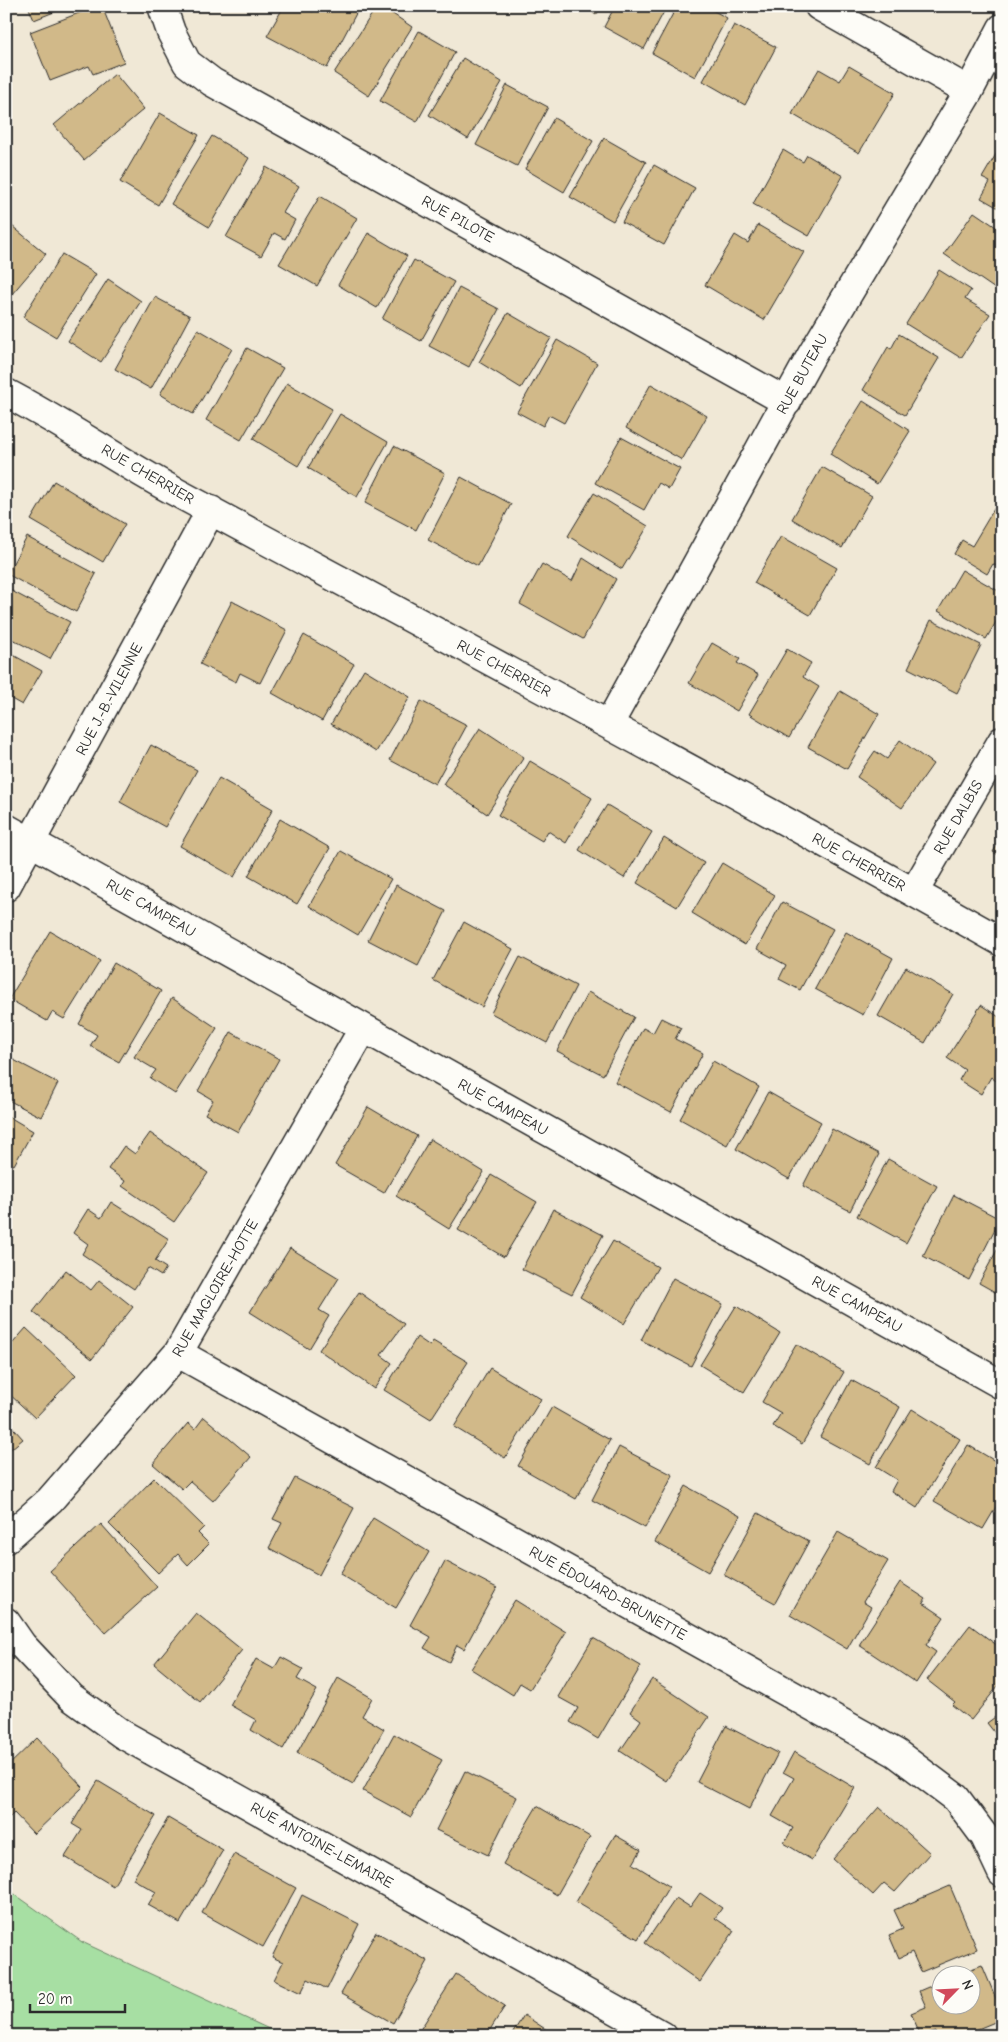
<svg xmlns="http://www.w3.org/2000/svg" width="1008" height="2042" font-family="'Comic Neue',sans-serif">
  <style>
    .green { fill: #a7dfa3; stroke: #698567 }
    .building { fill: #d1b989; stroke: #2b2b2b }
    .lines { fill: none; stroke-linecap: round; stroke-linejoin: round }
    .street-casing { stroke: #2b2b2b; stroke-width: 31 }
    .street { stroke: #fdfcf7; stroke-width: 28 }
    .labels { text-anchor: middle; stroke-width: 5; stroke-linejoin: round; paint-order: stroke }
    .street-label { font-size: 15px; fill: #2b2b2b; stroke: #fdfcf7 }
  </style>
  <rect width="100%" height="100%" fill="#f0e8d6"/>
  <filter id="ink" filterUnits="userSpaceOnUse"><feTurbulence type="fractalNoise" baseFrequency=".02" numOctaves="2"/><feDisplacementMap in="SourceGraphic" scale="10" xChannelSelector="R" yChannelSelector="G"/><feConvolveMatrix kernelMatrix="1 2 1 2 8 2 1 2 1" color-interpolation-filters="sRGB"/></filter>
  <g filter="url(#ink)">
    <!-- green -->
    <path class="green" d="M6,1888L82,1942L284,2036H6Z"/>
    <!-- building -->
    <path class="building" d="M28,6H69L34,20Z
      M97,6H102L124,62L93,74L89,66L50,81L30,32Z
      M284,6H303L313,12L316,6H360L327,68L267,36Z
      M377,6H381L412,27L369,96L334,73Z
      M584,6H602L596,15Z
      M615,6H667L644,49L604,27Z
      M677,6H705L727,18L695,77L652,53Z
      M734,25L776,47L745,105L703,81Z
      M419,31L455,52L417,122L380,101Z
      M463,58L502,82L468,139L429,115Z
      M849,66L895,93L859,153L792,114L819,69L840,81Z
      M115,74L144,109L84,160L54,125Z
      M507,85L548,107L517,166L476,145Z
      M160,113L199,135L158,205L120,182Z
      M554,118L593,141L564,192L525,169Z
      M212,136L249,158L209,227L171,204Z
      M604,138L646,162L613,221L570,197Z
      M1002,144V210L981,198L990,182L982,178Z
      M783,150L803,162L807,155L843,176L809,236L753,204Z
      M654,165L695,188L664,245L622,222Z
      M266,167L299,186L283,213L295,220L285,239L274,233L261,256L226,237Z
      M320,196L357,218L317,286L279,264Z
      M974,212L1002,231V285L998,291L944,254Z
      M6,221L46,254L6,301Z
      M758,225L804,252L764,320L705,285L735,235L748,243Z
      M368,233L407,256L377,308L338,285Z
      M62,254L96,274L56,337L23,317Z
      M414,260L454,282L421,341L382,319Z
      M939,270L971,290L965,299L990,314L961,358L906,324Z
      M108,279L141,301L101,362L68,341Z
      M459,288L499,309L469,367L429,346Z
      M155,297L190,316L151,389L115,369Z
      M508,313L551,338L521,388L479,362Z
      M198,329L232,349L193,414L160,394Z
      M899,334L939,358L905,415L863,390L888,347L891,349Z
      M557,340L597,363L564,423L549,415L543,426L517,412Z
      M247,348L283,368L241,440L206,420Z
      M287,383L332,409L298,466L253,439Z
      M651,384L707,416L682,460L626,428Z
      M863,401L910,431L877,484L830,454Z
      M340,414L388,442L357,497L308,468Z
      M621,437L680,469L669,489L659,483L644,510L595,483Z
      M394,446L445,473L416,530L365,503Z
      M822,467L872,496L842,548L792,519Z
      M461,477L511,504L478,566L428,540Z
      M54,481L125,524L103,562L31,520Z
      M594,493L648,526L622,569L568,536Z
      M997,504L1002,506V569L993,564L987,574L954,554L962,540L972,546Z
      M781,536L837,568L810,615L754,583Z
      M27,537L96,574L76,612L7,574Z
      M583,558L616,579L583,639L520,604L542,564L572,581Z
      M962,570L1002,593V612L986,639L938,611Z
      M6,588L70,622L50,659L6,636Z
      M232,601L287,630L260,683L240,673L236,682L200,664Z
      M931,620L981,645L957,693L908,668Z
      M304,635L354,664L322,721L272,693Z
      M712,643L740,659L737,663L758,675L737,711L689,683Z
      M787,649L811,663L803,677L819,687L789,738L749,714Z
      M6,651L42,671L22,705L6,696Z
      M364,669L410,697L376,752L331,724Z
      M840,691L879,714L847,769L808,747Z
      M421,701L467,725L435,784L390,760Z
      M480,728L524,757L487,814L443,784Z
      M900,740L933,764L902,808L857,777L875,751L887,759Z
      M151,745L197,770L165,827L120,802Z
      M530,761L592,798L566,843L548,831L542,841L498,815Z
      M219,778L273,809L234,877L180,846Z
      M607,805L652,832L624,878L579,850Z
      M280,819L330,848L297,904L248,876Z
      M1002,837V857L993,852Z
      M664,838L704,863L677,907L637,883Z
      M341,851L391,879L358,935L309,906Z
      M722,863L775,895L745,945L692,913Z
      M396,885L446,911L418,966L368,940Z
      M782,902L833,929L800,990L779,979L786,965L757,949Z
      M464,922L513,949L482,1007L433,980Z
      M50,931L100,961L64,1019L52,1012L47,1021L9,999Z
      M846,932L893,958L863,1015L815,989Z
      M520,957L576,986L547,1043L491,1013Z
      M114,963L161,991L119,1062L90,1046L97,1035L79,1024Z
      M906,967L953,994L925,1043L878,1016Z
      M588,992L634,1017L603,1075L557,1051Z
      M172,998L217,1028L175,1094L150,1078L156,1070L134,1057Z
      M981,1005L1002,1019V1081L1000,1084L991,1077L981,1094L959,1080L965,1070L947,1058Z
      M661,1018L681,1028L675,1039L703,1053L671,1112L615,1082L643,1028L653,1033Z
      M231,1032L279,1059L238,1132L205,1114L213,1100L198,1091Z
      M6,1056L58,1083L41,1117L6,1099Z
      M713,1061L759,1087L727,1145L680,1119Z
      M768,1092L821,1122L789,1179L736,1149Z
      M368,1107L417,1136L384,1193L335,1165Z
      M6,1115L33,1131L14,1165L6,1161Z
      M832,1129L879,1154L850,1211L803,1186Z
      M150,1133L208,1173L174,1222L122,1186L125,1181L108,1169L124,1146L135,1154Z
      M430,1139L484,1172L449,1229L396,1196Z
      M888,1159L937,1186L906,1243L857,1216Z
      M491,1175L537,1202L504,1257L458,1230Z
      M954,1195L1000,1219L969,1280L923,1256Z
      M111,1202L169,1239L155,1261L166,1268L161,1276L148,1268L134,1289L82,1254L88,1244L73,1233L88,1209L101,1218Z
      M553,1209L603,1235L572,1294L522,1269Z
      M613,1241L658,1267L624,1324L580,1297Z
      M1002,1241V1296L979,1283Z
      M290,1248L339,1278L319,1310L329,1316L309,1349L250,1312Z
      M66,1270L91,1290L99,1280L133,1307L92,1359L33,1312Z
      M673,1278L723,1304L691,1366L641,1340Z
      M359,1292L404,1324L381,1355L392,1363L374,1389L319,1350Z
      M736,1306L780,1333L744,1392L700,1365Z
      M26,1328L76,1375L35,1418L6,1391V1337L13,1343Z
      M417,1337L430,1346L433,1341L468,1362L431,1419L384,1390Z
      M796,1344L844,1372L802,1444L773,1426L781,1413L762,1402Z
      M490,1368L541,1399L505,1458L454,1427Z
      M851,1380L900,1407L870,1464L820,1437Z
      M552,1407L610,1440L576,1499L518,1466Z
      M912,1409L960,1439L917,1508L891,1491L897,1480L876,1467Z
      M204,1417L251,1457L213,1501L190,1481L182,1489L153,1464L188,1423L195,1429Z
      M6,1420L23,1439L6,1453Z
      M968,1445L1002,1465V1497L983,1529L934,1501Z
      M619,1447L673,1475L645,1528L592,1500Z
      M154,1478L204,1527L198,1533L209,1544L188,1565L178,1554L158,1573L109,1524Z
      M295,1478L354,1508L319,1575L269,1548L282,1523L273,1519Z
      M686,1486L740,1516L708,1572L655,1542Z
      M758,1513L809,1541L775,1603L724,1575Z
      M373,1518L429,1552L396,1608L340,1574Z
      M101,1524L157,1587L106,1633L50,1571Z
      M838,1532L888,1561L863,1602L871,1607L847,1649L790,1615Z
      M445,1561L497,1588L464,1649L457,1645L449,1662L424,1648L431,1637L410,1625Z
      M900,1582L926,1599L923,1603L944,1617L926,1645L936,1652L916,1683L859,1645Z
      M515,1600L566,1632L530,1689L520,1683L513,1695L471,1669Z
      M196,1613L242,1650L200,1702L154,1664Z
      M970,1625L1002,1649V1681L971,1720L952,1705L955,1702L927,1680Z
      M593,1638L641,1666L598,1739L570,1722L578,1708L558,1697Z
      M281,1657L303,1669L297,1679L317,1690L283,1749L251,1730L256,1720L230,1705L256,1659L274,1669Z
      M338,1678L372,1698L362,1716L384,1729L353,1784L297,1753Z
      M652,1679L709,1717L666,1781L620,1751L641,1720L630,1712Z
      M1002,1712V1742L987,1723Z
      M726,1726L778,1753L749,1809L697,1782Z
      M394,1734L442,1760L411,1817L363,1791Z
      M37,1738L83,1787L34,1834L14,1813L6,1821V1768Z
      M794,1752L855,1788L812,1860L784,1843L793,1828L772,1816L794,1778L783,1772Z
      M465,1771L517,1797L488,1855L436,1830Z
      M98,1781L156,1816L113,1886L65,1857L82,1830L72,1824Z
      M537,1806L590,1837L557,1895L503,1864Z
      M879,1807L930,1853L895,1892L884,1883L873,1895L833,1859Z
      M168,1818L223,1850L180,1923L148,1905L156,1892L133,1879Z
      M615,1835L641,1850L633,1864L669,1886L638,1939L576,1902Z
      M234,1854L296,1888L263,1947L202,1913Z
      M950,1886L977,1949L921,1972L912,1952L899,1958L889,1935L903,1929L894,1910Z
      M700,1893L722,1908L715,1918L734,1931L700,1982L645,1943L676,1898L690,1907Z
      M302,1895L359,1924L327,1989L308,1979L301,1993L274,1980L283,1962L272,1957Z
      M376,1932L428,1961L393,2023L341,1994Z
      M982,1965L1002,2013V2019L961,2036H937L936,2032L921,2036L911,2013L926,2007L919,1991L940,1982V2004H970V1974H958Z
      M456,1974L505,2006L486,2036H416Z
      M524,2015L556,2036H511Z"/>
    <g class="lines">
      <defs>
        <path id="street" d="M162,6L171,32L187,63L212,82L787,402
          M819,6L969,91
          M6,393C64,423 117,460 174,491C451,640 728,787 1002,942
          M609,724L811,356L969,91L1002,28
          M6,828L1002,1385
          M6,887L211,510
          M914,892L1002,741
          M178,1353L896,1753L956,1798L985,1837L1002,1873
          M6,1539L50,1500L178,1353L363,1029
          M6,1622L22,1645L71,1697L122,1734L663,2036"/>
      </defs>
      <!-- street casing -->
      <use href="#street" class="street-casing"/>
      <!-- street -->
      <use href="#street" class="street"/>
    </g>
  </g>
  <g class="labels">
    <!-- street labels -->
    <g class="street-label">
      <text transform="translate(458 219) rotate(29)" y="5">RUE PILOTE</text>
      <text transform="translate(802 374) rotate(-61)" y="5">RUE BUTEAU</text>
      <text transform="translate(148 474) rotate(30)" y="5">RUE CHERRIER</text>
      <text transform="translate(504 668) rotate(28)" y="5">RUE CHERRIER</text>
      <text transform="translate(109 699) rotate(-62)" y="5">RUE J.-B.-VILENNE</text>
      <text transform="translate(958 817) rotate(-60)" y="5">RUE DALBIS</text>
      <text transform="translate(859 862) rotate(29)" y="5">RUE CHERRIER</text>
      <text transform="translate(151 908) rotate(30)" y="5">RUE CAMPEAU</text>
      <text transform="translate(503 1107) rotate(29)" y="5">RUE CAMPEAU</text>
      <text transform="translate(215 1288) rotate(-60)" y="5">RUE MAGLOIRE-HOTTE</text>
      <text transform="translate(857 1304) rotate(29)" y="5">RUE CAMPEAU</text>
      <text transform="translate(608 1593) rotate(29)" y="5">RUE ÉDOUARD-BRUNETTE</text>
      <text transform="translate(322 1845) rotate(29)" y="5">RUE ANTOINE-LEMAIRE</text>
    </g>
  </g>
  <!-- margin -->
  <rect width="1008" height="2042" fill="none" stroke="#fdfcf7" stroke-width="25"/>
  <rect x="12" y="12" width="983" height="2017" fill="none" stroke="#2b2b2b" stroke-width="2" filter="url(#ink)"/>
  <!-- north arrow -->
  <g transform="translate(956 1990) rotate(66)"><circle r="24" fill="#fdfcf7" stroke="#a9a8a5"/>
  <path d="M0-4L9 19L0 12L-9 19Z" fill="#d1495b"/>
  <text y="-8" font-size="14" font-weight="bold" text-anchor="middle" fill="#2b2b2b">N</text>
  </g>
  <!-- scale -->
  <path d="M30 2004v8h95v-8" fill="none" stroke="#2b2b2b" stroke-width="2.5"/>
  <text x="38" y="2004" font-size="15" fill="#2b2b2b" stroke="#fdfcf7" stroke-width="4" paint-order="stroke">20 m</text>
</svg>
